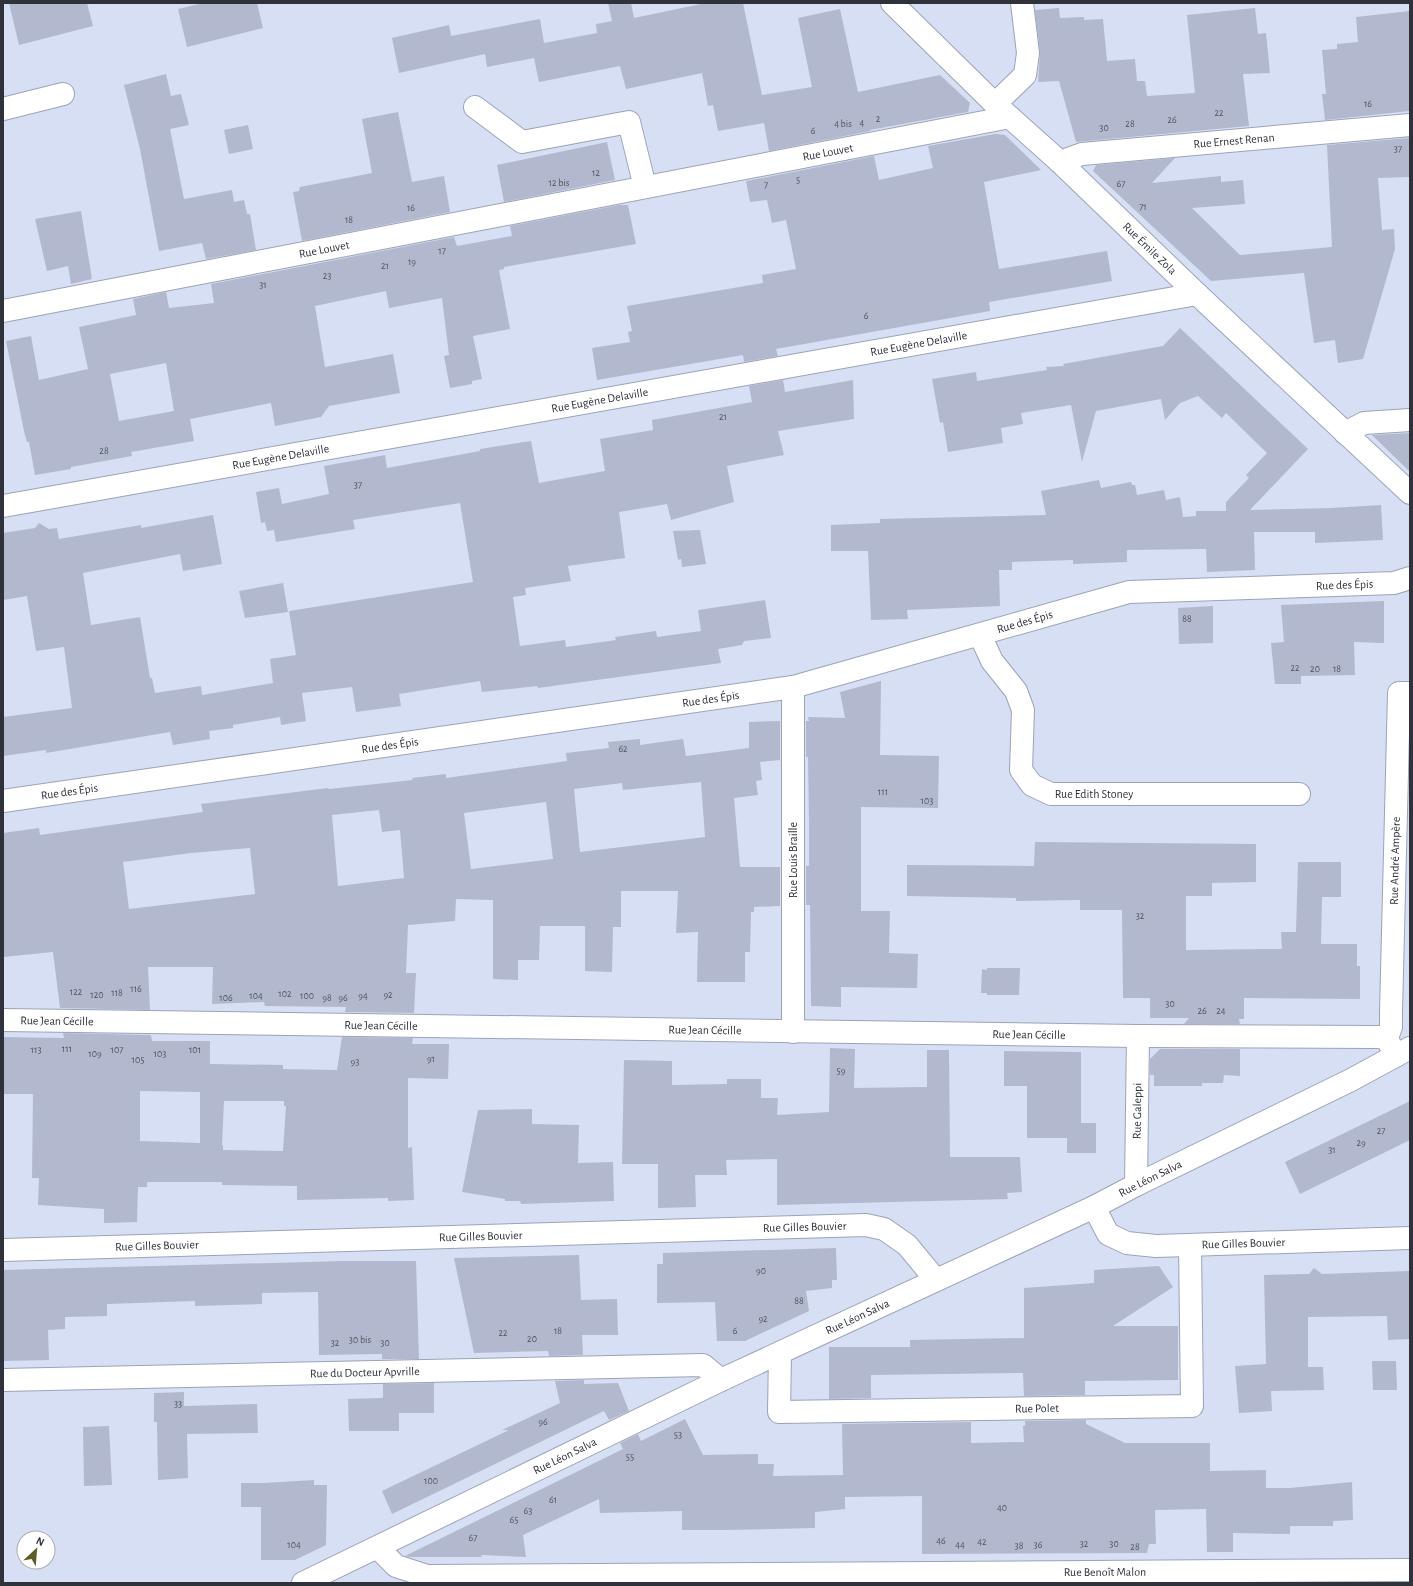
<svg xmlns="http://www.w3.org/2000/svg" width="1413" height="1586" font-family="'Alegreya Sans',sans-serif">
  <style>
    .building { fill: #b2b9ce; fill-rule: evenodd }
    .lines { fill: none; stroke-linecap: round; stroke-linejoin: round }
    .minor-casing { stroke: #9ca3b7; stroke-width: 24 }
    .minor { stroke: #fff; stroke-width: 22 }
    .labels { text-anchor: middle; stroke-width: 4; stroke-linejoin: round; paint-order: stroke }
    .number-label { font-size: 10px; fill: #50545f }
    .street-label { font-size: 12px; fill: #2f323a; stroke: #fff }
  </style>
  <rect width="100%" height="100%" fill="#d7dff4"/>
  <!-- building -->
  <path class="building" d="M9,3H87L93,26L19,45Z
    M203,3H257L263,28L187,47L178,9Z
    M608,3H631L634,18L706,3H743L762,95L812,87L798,18L840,9L858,92L940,75L970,103L968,112L870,130V131L769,151L764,123L718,131L713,105L708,106L702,73L626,89L620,66L539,82L534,58L487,67L485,54L399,73L392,38L449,25L451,36L540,19L544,43L597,33L596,24L612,21Z
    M1059,8L1060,18L1084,17V20L1103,19L1107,61L1135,59L1137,81H1145L1147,96L1195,93L1187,15L1255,8L1258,34L1266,33L1270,73L1243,74L1249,126L1076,142L1059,81L1038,82L1040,52L1035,10Z
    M1410,11V111L1325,120L1322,94H1326L1322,50L1337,49V44L1358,42L1356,17Z
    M166,74L171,96L181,94L189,125L170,129L184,199L232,190L234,202L244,200L247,214H250L256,250L206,259L202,243L159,251L140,149L124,85Z
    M398,112L412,182L444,176L450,212L302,241L293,192L299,191L300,187L372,173L362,119Z
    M248,125L253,149L229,154L224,130Z
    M995,134L1005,135L1041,170L984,182L999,269L1107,251L1112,281L989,302L990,311L776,349L778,356L744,362L743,355L597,380L592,348L630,342L628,332L632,331L627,306L763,283L762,275L796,269L786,220L772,223L767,200L750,202L746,181L874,156L879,180L933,168L928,146Z
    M1409,138L1410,142V177L1378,178L1382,230L1394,229L1395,249L1363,359L1338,363L1335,340L1314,343L1304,273L1211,281L1093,171L1096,165L1175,158L1152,183L1221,176V182L1243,180L1245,204L1192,208L1240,255L1332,247L1327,145Z
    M607,142L615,180L504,202L497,165Z
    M619,205H628L636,244L504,267V269L499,270L510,329L473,336L482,379L472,381V384L450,388L444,356L449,355L442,298L389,308L386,291L315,306L325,367L393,354L400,393L329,406L321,417L275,426L271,403L190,419L194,441L131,452L132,456L71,467V469L35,475L29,442H27L24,431L6,341L31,336L39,380L88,369L79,327L136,315L133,299L166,292L169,308L214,303L211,284L454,237L457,246L512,236L510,226ZM166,363L174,411L119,421L110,374Z
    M81,211L92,279L71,284L68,266L47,271L35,219Z
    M1180,328L1308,449L1250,510L1331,508L1381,505L1383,540L1315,543V532H1254L1255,570L1207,572L1206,549L1127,550V562L1073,564V560L1012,562V570H999L1000,606L907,610L908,619L871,620L868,551H831V525L880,523V519L1046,515L1041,491L1099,480L1101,488L1131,482L1132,485H1135L1137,495L1164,490L1166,500L1180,497L1183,517L1196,516V511H1226V502L1249,478L1246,475L1267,453L1226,413L1222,418L1198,396L1180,403L1165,420L1161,399L1096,411L1082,462L1071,405L1021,413L1023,424L1001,428L1003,443L948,452L943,422L940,423L932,379L976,372L977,381L1047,370L1046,367L1064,366L1063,364L1163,346Z
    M783,380L785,392L853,380L854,419L778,431L784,455L727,466L734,502L671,520L667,504L619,512L625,558L568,566L571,581L525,588L526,595L513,597L520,646L565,640L566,647L616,640L615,637L656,631L657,637L701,631L698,610L765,600L771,638L744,641L742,645L718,649L721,663L538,688L537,686L482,692L480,681L399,694L401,706L356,712L352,687L302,693L306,721L281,725L280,717L233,725V728L209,731L210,739L173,745L170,732L46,753V750L3,756V717L72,708L64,647L36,651L27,596L3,600V533L35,528L39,523L49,529L57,528L59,539L141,525V528L213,515L222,564L183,571L180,554L83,573L91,625L140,617L150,678H152L155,693L201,686L202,695L273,683L270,659L296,655L289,611L473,582L460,503L353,520L355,529L276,542L274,530L267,531L265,522L261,523L256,492L279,488L282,504L329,494L324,466L385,455L387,468L480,451V449L531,441L539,483L605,471L600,439L653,430L652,420L752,402L749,386Z
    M1410,433V472L1372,435Z
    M700,530L706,564L682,567L681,559L678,560L673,531Z
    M283,583L288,612L245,618L239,591Z
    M1384,601V643L1354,642L1355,675L1301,676V684H1275L1271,643L1284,642L1281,605Z
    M1213,606V643L1179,644L1178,608Z
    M881,681L880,755L939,756L938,808L861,807V911H890L889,953L918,954L917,988L841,987V1007L811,1006L810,905H806V866H809V821L808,757H806V721H809L808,717L845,718L840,692Z
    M780,721V760L760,762L762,780L756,781L758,795L734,798L740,867H780V906L754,907V912H751L750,952H745V982H697L698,932L676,933L678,891H621V927H613L612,972L585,971V926H540L539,960H518V980L493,979V900L456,899L455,921L408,925L406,973H416L414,1013L345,1012L346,1007L265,1006L264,1002L212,1004L213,967H148L150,1010L60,1008L53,952L3,957V833L39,828L40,835L203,812L201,804L328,788L329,789L413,780L412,778L446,774V778L567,761L566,753L609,748L608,742L640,739V745L683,739L686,756L749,748V722ZM701,782L705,837L580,852L574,789L622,783L623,790ZM546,802L553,859L471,869L464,813ZM379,810L382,832L400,830L404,878L338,886L332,815ZM250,848L255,894L129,909L123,862L191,853Z
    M1035,842L1256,844V882L1212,883V896H1186V950L1282,949L1281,932H1296L1298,862H1341V897H1322L1321,944H1357V966H1360V999L1244,998V1019H1239L1240,1024H1184L1189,1018H1150V998H1123L1122,910H1080V900L1016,901V898L907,896V865L1034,866Z
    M987,968H1020L1019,995H987V993H981L982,969L987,970Z
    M63,1033L151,1035L152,1041H210V1064L283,1065V1069L337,1070L342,1037L413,1038L412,1044H449L448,1079L408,1078V1148L412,1147L414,1200L388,1201V1198L297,1200V1186L222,1185V1182H147V1187H138L137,1222L104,1223V1209L38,1205L39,1178H32L33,1094H3V1037L64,1038ZM140,1091L200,1092V1143L140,1141ZM224,1101H284V1106H286L283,1151L223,1150V1145H222Z
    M830,1048L855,1049L854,1088L927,1087V1050H949L950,1157H1020L1022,1192L1007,1193L1008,1199L777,1205V1159L726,1160L727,1175H695L696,1207L658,1208V1164H622L624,1060L672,1061V1085L727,1084V1079H761V1098H778L777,1115L829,1112Z
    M1160,1049H1240V1076L1224,1075L1223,1083H1202V1086H1154V1075H1150V1059Z
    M1004,1051L1081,1052V1123H1096V1153H1067V1138H1027V1086H1004Z
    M1410,1101V1140L1300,1194L1285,1162Z
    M532,1109V1124L579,1125L578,1163L613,1162L614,1201L521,1204L520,1201H505V1199L462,1192L478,1110Z
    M836,1248L837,1280H832V1288L806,1291L809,1311L745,1341H717L715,1302L657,1303V1264H663V1253Z
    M579,1255L581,1300L617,1299L618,1335H582L583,1355L549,1356L548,1351L474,1353L454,1258Z
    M344,1261H416L419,1359H382V1354L319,1355L318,1292L262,1293V1304L195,1306V1301L107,1304V1316L65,1317V1329L48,1330L49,1360L3,1361V1270Z
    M1159,1266L1173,1287L1113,1326H1178V1380L1085,1381V1395L1024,1396L1023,1373L871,1375V1398L829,1399V1347H910V1340L1024,1338V1288L1094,1283V1270Z
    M1314,1268L1322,1274L1410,1271V1339L1388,1340L1387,1316L1308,1317V1367H1323L1324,1390L1271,1391L1272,1411L1239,1413L1235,1366L1266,1364L1264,1275L1309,1274Z
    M1372,1361H1396L1397,1390H1373Z
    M584,1380V1384L618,1383L629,1411L609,1420L604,1411L392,1514L382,1491L509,1430H502L560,1403L555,1381Z
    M434,1383V1413H399V1431H349L348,1399L383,1398V1384Z
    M184,1392V1406L257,1404L258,1433L187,1434L188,1478L158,1480L157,1422H154V1393Z
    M685,1419L703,1455L758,1454V1464H774L773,1476L843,1475L842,1424L971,1422V1443L1024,1442L1023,1426H1025V1421L1086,1420V1424L1125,1443H1210V1471L1266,1470V1488H1290L1352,1482L1353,1520L1333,1521V1526H1290V1534L1233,1533V1552H1207L1206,1509L1155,1510L1156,1544H1149L1147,1553L922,1554V1496L845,1497V1509L815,1512V1528L726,1530H682V1511L600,1513L599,1499L523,1535L526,1557L481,1555L482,1557H409L405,1556L623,1449L620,1443L638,1434L641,1441Z
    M109,1426L112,1485L84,1486L83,1427Z
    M314,1480V1485H327L326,1545L295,1560H261V1507H241V1483H264Z"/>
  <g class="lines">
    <defs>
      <g id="minor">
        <path id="s1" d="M892,3L995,104L1060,162L1197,294L1410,493"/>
        <path d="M995,104L1025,75L1028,53L1022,3"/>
        <path d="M475,107L522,142L629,122L645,187"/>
        <path d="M3,109L63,94"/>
        <path id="s2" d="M1060,162L1082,154L1410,125"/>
        <path id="s3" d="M3,311L1010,117"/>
        <path d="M1345,433L1364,423L1410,420"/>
        <path id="s4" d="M3,506L1197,294"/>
        <path id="s5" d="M980,635L992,661L1016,691L1023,710L1021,770L1032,785L1051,794H1299"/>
        <path d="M793,687V1032"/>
        <path id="s6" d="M3,801L793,687L1129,592L1394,583L1410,578"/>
        <path id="s7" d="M3,1020L1138,1036L1378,1037L1387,1038L1395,1056"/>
        <path id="s8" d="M1387,1038L1391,1027V1012L1399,693H1410"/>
        <path id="s9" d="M1136,1185L1138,1036"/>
        <path id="s10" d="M1094,1207L1108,1234L1127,1243L1156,1246L1410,1238"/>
        <path id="s11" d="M3,1250L866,1225L884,1229L907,1245L936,1280"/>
        <path id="s12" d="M780,1354L779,1412L1192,1406L1190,1245"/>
        <path id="s13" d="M3,1380L703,1365L721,1380"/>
        <path id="s14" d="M378,1548L396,1566L427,1576L1410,1570"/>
        <path id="s15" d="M303,1583L721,1380L1094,1207L1136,1185L1351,1080L1410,1048"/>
      </g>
    </defs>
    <!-- minor casing -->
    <use href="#minor" class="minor-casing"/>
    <!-- minor -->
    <use href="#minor" class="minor"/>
  </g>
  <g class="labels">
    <!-- number labels -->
    <g class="number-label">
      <text x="1368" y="107">16</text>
      <text x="1219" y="116">22</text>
      <text x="878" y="122">2</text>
      <text x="1172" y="123">26</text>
      <text x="862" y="126">4</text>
      <text x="843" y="127">4 bis</text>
      <text x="1130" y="127">28</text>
      <text x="1104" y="131">30</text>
      <text x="813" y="134">6</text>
      <text x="1398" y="152">37</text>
      <text x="596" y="176">12</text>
      <text x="798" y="183">5</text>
      <text x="559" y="186">12 bis</text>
      <text x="1121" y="187">67</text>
      <text x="766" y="188">7</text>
      <text x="1143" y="210">71</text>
      <text x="411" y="211">16</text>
      <text x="349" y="223">18</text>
      <text x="442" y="254">17</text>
      <text x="412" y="265">19</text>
      <text x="385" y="269">21</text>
      <text x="327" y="279">23</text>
      <text x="263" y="288">31</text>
      <text x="866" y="319">6</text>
      <text x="723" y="420">21</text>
      <text x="104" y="454">28</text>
      <text x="358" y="488">37</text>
      <text x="1187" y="622">88</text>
      <text x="1295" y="671">22</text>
      <text x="1315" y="672">20</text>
      <text x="1337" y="672">18</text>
      <text x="623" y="752">62</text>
      <text x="883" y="795">111</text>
      <text x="927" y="804">103</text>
      <text x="1140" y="919">32</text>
      <text x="136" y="992">116</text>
      <text x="76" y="995">122</text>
      <text x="117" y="996">118</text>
      <text x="285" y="997">102</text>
      <text x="97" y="998">120</text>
      <text x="388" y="998">92</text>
      <text x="256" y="999">104</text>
      <text x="307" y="999">100</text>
      <text x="363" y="999">94</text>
      <text x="226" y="1001">106</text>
      <text x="327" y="1001">98</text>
      <text x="343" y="1001">96</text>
      <text x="1170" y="1007">30</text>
      <text x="1202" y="1014">26</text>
      <text x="1221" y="1014">24</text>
      <text x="67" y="1052">111</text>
      <text x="36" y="1053">113</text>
      <text x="117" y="1053">107</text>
      <text x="195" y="1053">101</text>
      <text x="95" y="1057">109</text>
      <text x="160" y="1057">103</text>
      <text x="431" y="1062">91</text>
      <text x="138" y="1063">105</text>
      <text x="355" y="1065">93</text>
      <text x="841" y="1074">59</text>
      <text x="1381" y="1134">27</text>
      <text x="1361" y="1146">29</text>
      <text x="1332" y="1153">31</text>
      <text x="761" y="1274">90</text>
      <text x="799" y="1304">88</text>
      <text x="763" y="1322">92</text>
      <text x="558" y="1334">18</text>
      <text x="735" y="1334">6</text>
      <text x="503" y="1336">22</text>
      <text x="532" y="1342">20</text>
      <text x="360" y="1343">30 bis</text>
      <text x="335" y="1346">32</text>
      <text x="385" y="1346">30</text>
      <text x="178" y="1407">33</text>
      <text x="543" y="1425">96</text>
      <text x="678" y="1438">53</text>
      <text x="630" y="1460">55</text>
      <text x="431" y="1484">100</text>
      <text x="553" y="1503">61</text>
      <text x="1002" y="1511">40</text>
      <text x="528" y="1514">63</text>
      <text x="514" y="1523">65</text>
      <text x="473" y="1541">67</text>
      <text x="941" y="1544">46</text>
      <text x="982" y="1545">42</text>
      <text x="1084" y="1547">32</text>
      <text x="1114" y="1547">30</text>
      <text x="294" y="1548">104</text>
      <text x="960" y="1548">44</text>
      <text x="1038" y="1548">36</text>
      <text x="1019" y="1549">38</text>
      <text x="1135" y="1550">28</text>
    </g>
    <!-- street labels -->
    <g class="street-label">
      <text dy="4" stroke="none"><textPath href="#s2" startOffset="176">Rue Ernest Renan</textPath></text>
      <text dy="4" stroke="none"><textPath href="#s3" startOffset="840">Rue Louvet</textPath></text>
      <text dy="4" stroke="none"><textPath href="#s3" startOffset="327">Rue Louvet</textPath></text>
      <text dy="4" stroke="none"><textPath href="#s1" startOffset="356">Rue Émile Zola</textPath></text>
      <text dy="4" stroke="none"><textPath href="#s4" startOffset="930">Rue Eugène Delaville</textPath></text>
      <text dy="4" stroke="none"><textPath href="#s4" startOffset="606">Rue Eugène Delaville</textPath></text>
      <text dy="4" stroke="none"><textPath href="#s4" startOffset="282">Rue Eugène Delaville</textPath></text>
      <text dy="4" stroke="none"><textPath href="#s6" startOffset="1363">Rue des Épis</textPath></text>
      <text dy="4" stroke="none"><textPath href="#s6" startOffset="1039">Rue des Épis</textPath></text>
      <text dy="4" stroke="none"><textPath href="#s6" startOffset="715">Rue des Épis</textPath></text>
      <text dy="4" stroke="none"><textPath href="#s6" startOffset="391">Rue des Épis</textPath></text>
      <text dy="4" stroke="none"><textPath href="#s6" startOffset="67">Rue des Épis</textPath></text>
      <text dy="4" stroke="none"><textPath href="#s5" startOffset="230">Rue Edith Stoney</textPath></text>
      <text transform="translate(793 860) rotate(-90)" y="4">Rue Louis Braille</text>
      <text dy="4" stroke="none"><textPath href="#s8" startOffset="178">Rue André Ampère</textPath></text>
      <text dy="4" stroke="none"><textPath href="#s7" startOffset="54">Rue Jean Cécille</textPath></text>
      <text dy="4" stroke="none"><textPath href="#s7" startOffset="378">Rue Jean Cécille</textPath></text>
      <text dy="4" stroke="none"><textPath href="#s7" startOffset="702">Rue Jean Cécille</textPath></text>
      <text dy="4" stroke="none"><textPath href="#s7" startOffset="1026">Rue Jean Cécille</textPath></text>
      <text dy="4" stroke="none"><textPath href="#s9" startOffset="74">Rue Galeppi</textPath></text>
      <text dy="4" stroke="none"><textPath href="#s15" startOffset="939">Rue Léon Salva</textPath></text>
      <text dy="4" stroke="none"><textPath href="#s11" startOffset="802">Rue Gilles Bouvier</textPath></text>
      <text dy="4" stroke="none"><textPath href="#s11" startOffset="478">Rue Gilles Bouvier</textPath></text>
      <text dy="4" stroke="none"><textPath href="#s10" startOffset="168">Rue Gilles Bouvier</textPath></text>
      <text dy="4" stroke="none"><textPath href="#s11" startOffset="154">Rue Gilles Bouvier</textPath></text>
      <text dy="4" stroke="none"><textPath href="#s15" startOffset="615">Rue Léon Salva</textPath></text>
      <text dy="4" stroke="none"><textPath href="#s13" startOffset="362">Rue du Docteur Apvrille</textPath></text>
      <text dy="4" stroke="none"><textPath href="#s12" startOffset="316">Rue Polet</textPath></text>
      <text dy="4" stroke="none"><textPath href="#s15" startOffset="291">Rue Léon Salva</textPath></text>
      <text dy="4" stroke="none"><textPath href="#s14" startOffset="736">Rue Benoît Malon</textPath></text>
    </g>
  </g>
  <!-- border -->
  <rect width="1413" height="1586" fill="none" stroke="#2f323a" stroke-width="8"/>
  <!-- north arrow -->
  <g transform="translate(36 1550) rotate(26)"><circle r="19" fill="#ffffff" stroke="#acadb0"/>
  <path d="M0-3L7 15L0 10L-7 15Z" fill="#605c29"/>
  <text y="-6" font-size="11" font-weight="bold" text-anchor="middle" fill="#2f323a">N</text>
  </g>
</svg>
